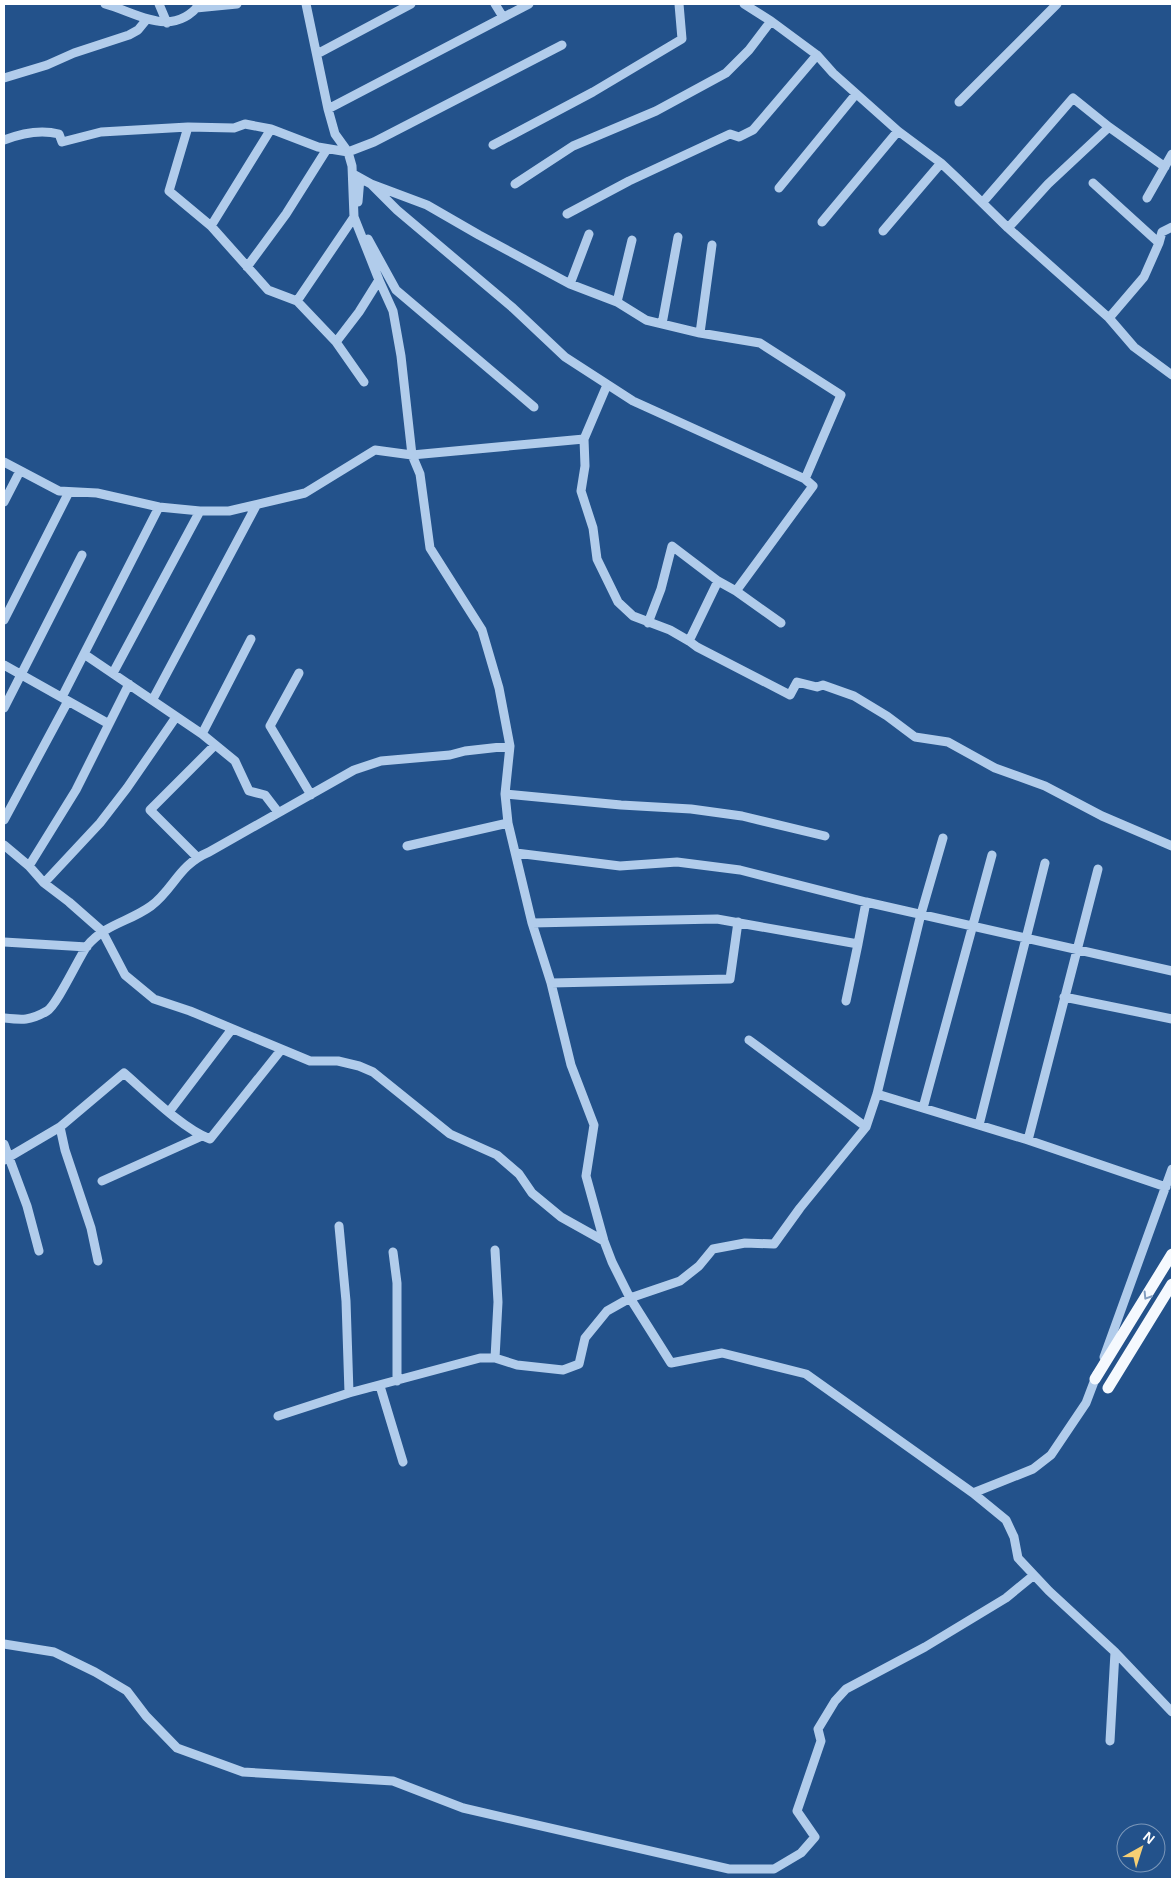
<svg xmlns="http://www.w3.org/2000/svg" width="1176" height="1883" font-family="Arial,sans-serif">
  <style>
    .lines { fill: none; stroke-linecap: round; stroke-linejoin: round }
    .minor { stroke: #b1cceb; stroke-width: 9 }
    .major { stroke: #f5f9fe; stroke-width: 11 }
    .oneway { stroke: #829dbf }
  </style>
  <rect width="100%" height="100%" fill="#23528b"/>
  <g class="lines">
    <!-- minor -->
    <path class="minor" d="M105,4C138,13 172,39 200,4
      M159,4L167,23
      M306,4L328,109L335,134L348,152L352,166L354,217L379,280L393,311L401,356L412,455L420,474L430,548L482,630L499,688L510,746L505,794L508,823L532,923L551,983L571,1065L594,1125L586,1176L604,1241L612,1262L630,1298L671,1363L722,1353L806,1374L973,1493L1006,1520L1014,1537L1018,1558L1049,1591L1115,1652L1172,1712
      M495,4L503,17
      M744,4L771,21L817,55L833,73L898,131L941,163L958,179L1008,228L1109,318L1134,347L1172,375
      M196,8L237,4
      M317,54L411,4
      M4,78L47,65L74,53L129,35L138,30L147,19
      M959,102L1057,4
      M328,109L529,4
      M188,127L169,191L211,226L268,290L297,301L336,342L364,382
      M4,140C22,133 40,129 59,134L62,142L101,132L188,127L234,128L245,124L271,129L318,147L348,152L374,142L562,45
      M493,145L593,92L682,39L679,4
      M353,174L371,184L427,205L479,235L570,284L617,302L646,320L700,333L760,343L841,395L805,479
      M1093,183L1159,243
      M371,184L397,210L513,308L565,357L633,401L805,479L813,486L736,591
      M515,184L573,146L656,111L726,73L749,50L771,21
      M779,188L856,94
      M1147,198L1172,154
      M358,202L360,178
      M983,202L1073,98L1109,127L1165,167
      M567,214L629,181L730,134L739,137L753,130L817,55
      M822,222L898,131
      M211,226L271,129
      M1008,228L1048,184L1109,127
      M883,231L941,163
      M368,239L396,290L534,407
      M247,267L286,214L327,149
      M570,284L589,234
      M297,301L354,217
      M617,302L632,240
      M1109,318L1144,277L1159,243L1162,232L1172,227
      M662,324L678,237
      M700,333L712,245
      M336,342L359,312L379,280
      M607,385L584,439L585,466L581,491L593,528L597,559L618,602L633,616L670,630L689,641L697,647L790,695L797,682L817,687L823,685L854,696L887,716L915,737L948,742L995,768L1045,786L1102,816L1172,846
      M4,462L59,491L97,493L159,507L200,511H229L305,493L375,450L412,455L584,439
      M4,502L20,471
      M4,620L69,492
      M648,623L661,589L672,546L718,581L736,591L781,623
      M689,641L718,581
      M84,654L202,734L235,761L249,791L265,795L278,812
      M4,665L109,724
      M113,673L200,511
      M299,673L270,726L311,795
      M62,697L159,507
      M153,699L256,506
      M4,708L82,555
      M202,734L251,639
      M505,794L621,805L691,809L742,816L825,836
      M4,820L68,701
      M4,845L29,866L44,883L69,902L102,931L125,975L154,999L190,1011L310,1061H338L359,1066L373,1072L450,1134L497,1155L519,1174L532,1193L561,1217L604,1241
      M407,846L508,823
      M516,853L620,866L677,862L740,870L866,902L1172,971
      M197,857L150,810L215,745
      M29,866L76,790L129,684
      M44,883L100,823L127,788L176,717
      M532,923L717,919L858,944L866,902
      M4,942L87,947
      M551,983L730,979L738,922
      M1064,997L1172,1019
      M846,1001L858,944
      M4,1018C22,1020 30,1021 47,1011C57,1005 78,959 87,946C105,924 129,922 151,906C174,889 178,865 209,852L354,770L381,761L450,755L465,751L510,746
      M749,1040L866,1127
      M877,1094L1028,1140L1166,1187
      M923,1108L992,855
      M169,1112L232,1029
      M979,1125L1045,863
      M60,1127L65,1150L91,1228L98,1261
      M1028,1140L1098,869
      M4,1144L27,1206L39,1251
      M4,1160L60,1127L124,1073C146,1092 183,1129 210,1139L281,1050
      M102,1181L202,1136
      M339,1226L346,1301L349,1393
      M495,1250L498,1302L495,1358
      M393,1252L397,1283V1381
      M1104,1357L1172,1169
      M380,1386L403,1462
      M278,1416L349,1393L480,1358H495L517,1365L563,1370L579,1364L585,1338L607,1311L630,1298L680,1281L699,1266L713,1249L745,1243L774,1244L800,1208L866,1127L877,1094L921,914L943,838
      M973,1493L1033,1469L1051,1455L1086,1403L1097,1374
      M4,1644L54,1652L95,1672L127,1691L146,1716L177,1748L243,1772L393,1781L463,1808L729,1869H774L801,1853L815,1837L797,1811L821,1741L818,1729L835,1701L846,1689L925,1647L1006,1598L1034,1575
      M1110,1741L1115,1652"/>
    <!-- major -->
    <path class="major" d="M1095,1379L1172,1254
      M1108,1388L1172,1284"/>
  </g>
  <!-- one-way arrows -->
  <defs><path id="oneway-chevron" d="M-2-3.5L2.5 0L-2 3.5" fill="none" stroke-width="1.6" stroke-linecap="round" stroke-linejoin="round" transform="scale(1.25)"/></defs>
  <use class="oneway" href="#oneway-chevron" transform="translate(1147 1296) rotate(122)"/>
  <!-- border -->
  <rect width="1176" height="1883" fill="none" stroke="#ffffff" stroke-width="10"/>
  <!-- north arrow -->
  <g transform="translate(1141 1848) rotate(39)"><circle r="24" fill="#23528b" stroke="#7b97b9"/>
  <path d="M0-4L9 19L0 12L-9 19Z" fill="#f6cf74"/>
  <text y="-8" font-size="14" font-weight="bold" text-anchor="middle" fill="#ffffff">N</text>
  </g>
</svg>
